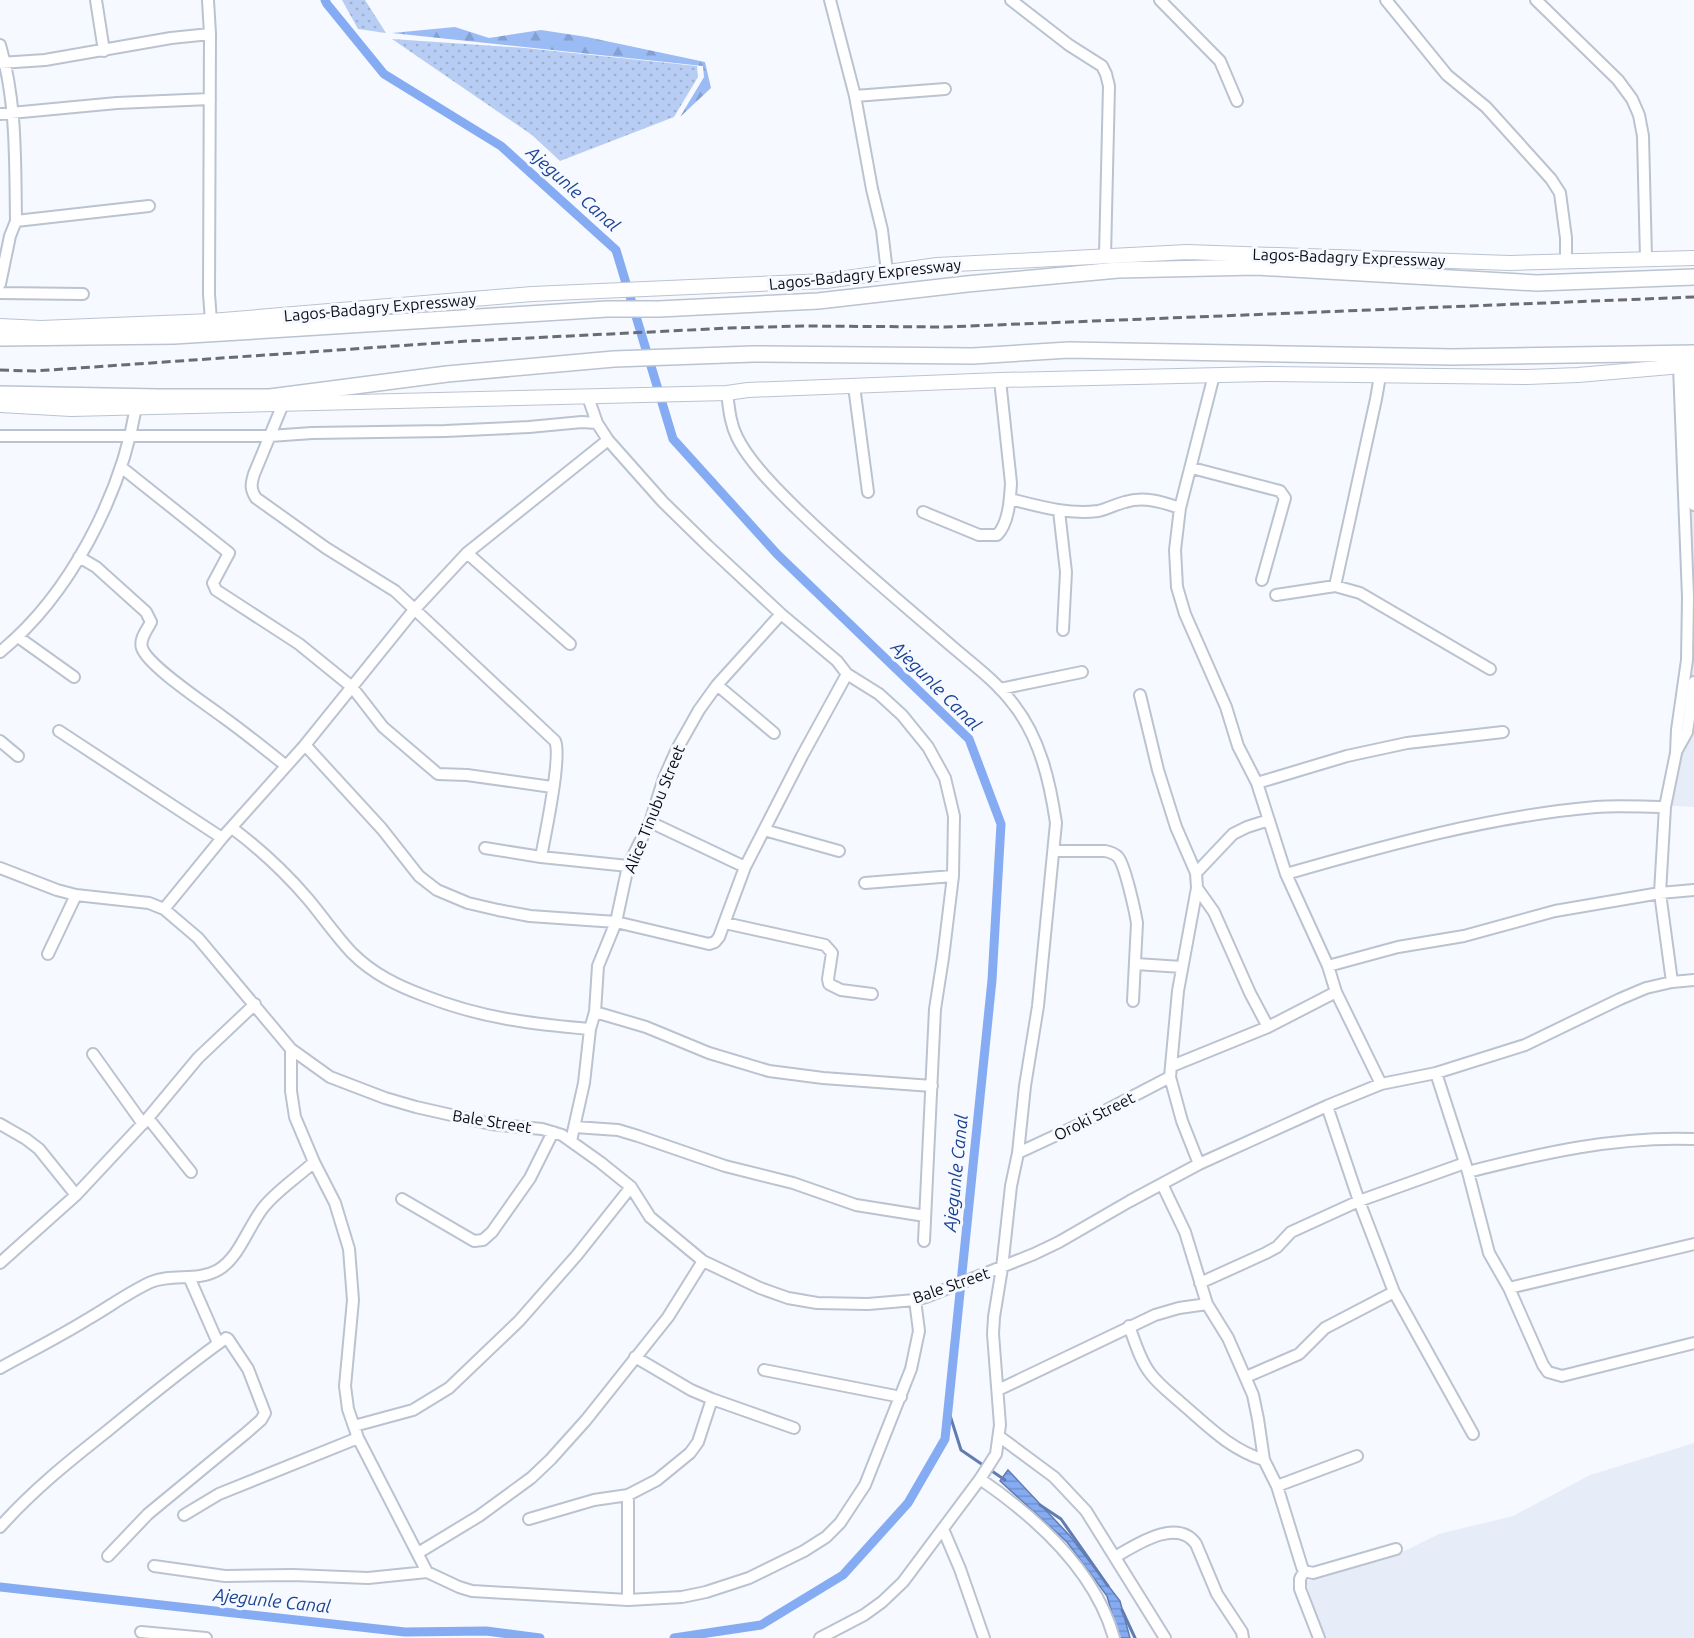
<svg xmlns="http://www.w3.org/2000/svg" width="1694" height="1638" font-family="Ubuntu,sans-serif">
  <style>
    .built { fill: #e7ecf9 }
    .grass { fill: url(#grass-dots) }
    .forest { fill: url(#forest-firs) }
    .water { fill: url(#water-rules); stroke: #607cb0; stroke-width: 1.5 }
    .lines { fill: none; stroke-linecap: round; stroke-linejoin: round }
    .stream { stroke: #607cb0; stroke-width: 3 }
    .canal { stroke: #85abf3; stroke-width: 9 }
    .minor-casing { stroke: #bbc3d0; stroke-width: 14 }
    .major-casing { stroke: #bbc3d0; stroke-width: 16 }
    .highway-casing { stroke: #bbc3d0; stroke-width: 18 }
    .minor { stroke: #fff; stroke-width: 10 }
    .major { stroke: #fff; stroke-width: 14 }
    .highway { stroke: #fff; stroke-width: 15 }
    .rail { stroke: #6a6c72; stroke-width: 3; stroke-dasharray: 9 4.5; stroke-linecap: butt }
    .labels { text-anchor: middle; stroke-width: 6; stroke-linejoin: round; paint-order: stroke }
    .street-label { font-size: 16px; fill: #0b0d12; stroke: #f6f9ff }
    .water-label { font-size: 18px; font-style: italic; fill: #1b4395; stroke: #f6f9ff }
  </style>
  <defs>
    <pattern id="grass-dots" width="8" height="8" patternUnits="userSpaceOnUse" patternTransform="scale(1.5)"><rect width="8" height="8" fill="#b8cdf3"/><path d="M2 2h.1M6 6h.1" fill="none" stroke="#9dafcf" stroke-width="1.8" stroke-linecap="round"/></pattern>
    <pattern id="forest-firs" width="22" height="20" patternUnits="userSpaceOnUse" patternTransform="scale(1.5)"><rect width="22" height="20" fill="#9bbbf4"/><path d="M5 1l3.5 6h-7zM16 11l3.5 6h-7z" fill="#84a0d0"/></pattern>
    <pattern id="water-rules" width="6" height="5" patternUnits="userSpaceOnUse" patternTransform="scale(1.5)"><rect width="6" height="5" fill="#85abf3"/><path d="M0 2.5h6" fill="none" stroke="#7292cf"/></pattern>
  </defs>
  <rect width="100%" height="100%" fill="#f6f9ff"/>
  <!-- built -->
  <path class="built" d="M1694,406V807L1661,805L1686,696L1682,495Z
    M1694,1443V1638H1321L1306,1581L1390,1558L1439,1534L1513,1516L1590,1475Z"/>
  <!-- grass -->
  <path class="grass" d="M342,0H365L386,33L358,29Z
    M392,39L525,48L697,66L698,77L674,117L560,161L532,135Z"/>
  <!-- forest -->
  <path class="forest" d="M455,27L489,38L541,30L587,37L705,62L711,88L680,117L704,77L703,66L392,33Z"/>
  <!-- water -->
  <path class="water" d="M1008,1470L1070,1536L1120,1601L1130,1638H1119L1107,1596L1067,1542L1000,1481Z"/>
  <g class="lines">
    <!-- stream -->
    <path class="stream" d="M948,1409L961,1450L1005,1480
      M1040,1505L1061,1519L1108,1586
      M1122,1610L1135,1638"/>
    <!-- canal -->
    <path class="canal" d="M325,0L327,4L384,74L501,146L616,250L673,439L777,554L969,739L1001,824L992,980L945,1439L908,1503L843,1575L761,1625L674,1638
      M0,1587L405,1632L486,1631L540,1638"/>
    <defs>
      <path id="minor" d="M96,0L104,51
        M208,0L210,34L209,294L211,321
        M830,0L855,96L872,189L882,230L887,272
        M1011,0L1069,45L1102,66L1106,74L1109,86L1105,256
        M1160,0L1220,61L1237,101
        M1386,0L1447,75L1486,107L1551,179L1560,193L1566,238V261
        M1536,0L1618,80L1632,99L1639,115L1643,136L1646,258
        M0,45C17,102 15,162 16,221L10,236L0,284
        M0,63L45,60L171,38L210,34
        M855,96L945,89
        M0,114L117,103L210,99
        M16,221L149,206
        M0,293L83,294
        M1689,365L1694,505
        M1214,375L1180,508L1175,550L1177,587L1185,614L1226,707L1238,746L1257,783L1286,874L1328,966L1336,992L1381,1084
        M854,386L868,492
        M727,393C729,408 730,423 737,437C749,462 778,491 798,510C848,559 902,603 955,649C975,666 998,683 1014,705C1040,738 1050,782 1056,823L1038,1006L1025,1086L1018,1153L1011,1186L1002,1268L994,1317L993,1334L1000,1425L996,1454L980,1479L903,1582L882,1602L864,1615L820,1638
        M588,397L597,423
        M283,404L254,474C251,484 250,489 256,498L326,548L395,591L555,741C562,756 545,836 541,857
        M0,436H270L312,433L445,431L529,427L582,422L597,423L608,440L663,502L708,546L781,614L837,661L847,674L879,694L902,715L928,747L945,778L954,816L953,876L943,958L935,1009L924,1241
        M121,467L229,553L213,583L216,590L299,644L352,687L383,727L438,774L467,775L552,787
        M1192,468L1280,491L1285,498L1262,580
        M1010,499C1038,506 1068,515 1098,511C1108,509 1116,504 1125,502C1144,496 1162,502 1180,508
        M1059,511L1066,572L1063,630
        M923,512L979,535H997C1009,523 1010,499 1011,483L1000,380
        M467,553L570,644
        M79,557L96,567L146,612L151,622C147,630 139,639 142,648C148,666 206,704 223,717C244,732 265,749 285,765
        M1335,586L1376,399L1380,376
        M1276,595L1335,586L1360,593L1490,669
        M18,637L74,677
        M0,652C70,595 121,495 136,407
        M717,685L774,733
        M1000,689L1082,672
        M1140,695L1158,770L1176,827L1196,873L1197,888L1214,912L1250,993L1268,1027
        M59,731L222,838
        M0,741L18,756
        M305,745L382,829L419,876L437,890L468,903L498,910L530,916L616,922L709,944L715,942L719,937L745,867L802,756L847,674
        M1677,750L1687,732L1694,682
        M1257,783L1347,756L1407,743L1503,732
        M650,822L745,867
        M232,828C260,849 285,872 308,899C323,917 336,936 352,953C373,974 398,986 425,996C481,1018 531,1024 590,1029
        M764,830L839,851
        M485,848L541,857L628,866
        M1055,851H1105C1110,852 1114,853 1118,857C1125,865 1135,911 1137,923L1133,1001
        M0,868L57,890L76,895L149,903L164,909L198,938L291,1049L330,1077L385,1098L416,1107L491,1124L542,1129L562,1135L600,1162L631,1187L650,1217L703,1261L760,1288L788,1298L817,1303L868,1304L915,1300L926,1297L1034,1254L1059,1242L1130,1201L1199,1164L1327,1106L1381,1084L1436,1073L1525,1045L1620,999L1646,988L1672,982L1660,893L1665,807L1676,753L1677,730L1687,660L1688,597L1679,366
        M1196,873L1233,834L1247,827L1269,820
        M1286,874C1387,845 1491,816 1596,807C1619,805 1643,807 1665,807
        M865,883L953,876
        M1197,888L1178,991L1170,1077L1182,1121L1199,1164
        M164,909L222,838L305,745L414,610L467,553L608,440
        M725,923L825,945L832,953L828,979L829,984L841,990L872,994
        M48,954L76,895
        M1136,964L1182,967
        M1328,966L1398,947L1464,936L1555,911L1660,893L1694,890
        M1672,982L1694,980
        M595,1012L646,1027L709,1053L769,1071L823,1078L932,1086
        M291,1049V1091L295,1117L314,1162L335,1203L349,1249L353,1300L345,1386L348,1409L358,1438L427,1572L459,1587L472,1591L628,1600L682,1597L706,1592L749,1578L804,1551L826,1537L840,1523L865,1485L911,1369L919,1331L915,1300
        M93,1054L143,1124
        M1172,1066L1268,1027L1336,992
        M1436,1073L1468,1172L1489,1253L1509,1288L1543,1365L1548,1372L1562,1376L1694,1343
        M1327,1106L1359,1201L1394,1292L1473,1434
        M148,1118L191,1172
        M0,1124L26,1139L39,1149L76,1195
        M575,1127L618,1130L638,1136L725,1166L793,1183L856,1205L925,1216
        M571,1141L584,1083L590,1029L595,1012L598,966L616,922L628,866L650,822L664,778L677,749L699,710L717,685L781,614
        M1018,1153L1076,1126L1170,1077
        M1468,1172C1542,1153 1617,1136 1694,1139
        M1162,1184L1185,1232L1207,1304L1228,1338L1253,1395L1258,1419L1264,1460L1277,1486L1302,1567L1304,1571L1313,1573L1396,1549
        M402,1199L474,1241L483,1240L492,1232L530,1178L553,1132
        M0,1263L76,1195L148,1118L198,1058L255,1004
        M189,1277L218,1343
        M1200,1283L1266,1253L1277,1247L1291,1232L1359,1201L1465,1163
        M1509,1288L1694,1244
        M1129,1326C1135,1342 1140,1360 1150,1373C1158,1384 1170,1393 1180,1402C1207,1425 1229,1449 1264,1460
        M635,1357L691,1390L712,1399L794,1428
        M0,1368C29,1352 59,1337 88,1319C109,1307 129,1292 151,1282C172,1273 197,1282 218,1270C239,1258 248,1227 263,1208C276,1191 298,1177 314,1162
        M764,1370L901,1397
        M1246,1377L1299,1354L1325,1328L1394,1292
        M998,1390L1155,1315L1179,1308L1207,1304
        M354,1426L413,1410L449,1388L519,1321L577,1255L631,1187
        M1000,1437L1054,1477L1086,1511L1165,1638
        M980,1479C1037,1518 1095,1570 1114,1638
        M1277,1486L1357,1456
        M184,1515L219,1494L358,1438
        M529,1519L594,1500L628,1495L657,1480L690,1453L698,1442L712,1399
        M0,1527C32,1491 68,1462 106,1432C145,1400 184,1368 226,1338L228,1339L248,1369L265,1413L261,1420L245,1434L148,1514L108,1556
        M943,1529L960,1569L984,1638
        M418,1553L479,1516L531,1478L551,1459L586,1420L668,1317L703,1261
        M1115,1557C1136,1545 1177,1517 1196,1544L1217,1594L1242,1632L1243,1638
        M154,1566L225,1576L293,1575L368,1578L427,1572
        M1304,1571L1300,1579V1589L1319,1638
        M628,1600V1495
        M141,1632L206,1638"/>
      <path id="major" d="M0,326L41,328L211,321L532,294L826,281L937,265L1187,252L1510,263L1694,258
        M0,405L71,409L727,393L748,390L1000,380L1265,374L1527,377L1578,375L1694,365"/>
      <path id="highway" d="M0,338L174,336L607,309H659L818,301L967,284L1118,270L1256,267L1537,283L1694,277
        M0,394L158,397H270L447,374L614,359L753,354L973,356L1069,350L1453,357L1694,353"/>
    </defs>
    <!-- minor casing -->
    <use href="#minor" class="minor-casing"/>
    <!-- major casing -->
    <use href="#major" class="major-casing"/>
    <!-- highway casing -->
    <use href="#highway" class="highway-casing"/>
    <!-- minor -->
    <use href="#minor" class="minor"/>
    <!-- major -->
    <use href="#major" class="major"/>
    <!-- highway -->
    <use href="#highway" class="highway"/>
    <!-- rail -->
    <path class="rail" d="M0,370L35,371L468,341L730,328L803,326L945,327L1694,297"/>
  </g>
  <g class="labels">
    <!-- street labels -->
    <g class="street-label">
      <text transform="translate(1349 257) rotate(2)" y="6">Lagos-Badagry Expressway</text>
      <text transform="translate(865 274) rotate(-6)" y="6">Lagos-Badagry Expressway</text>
      <text transform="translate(380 307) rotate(-5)" y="6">Lagos-Badagry Expressway</text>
      <text transform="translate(654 809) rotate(-68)" y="6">Alice Tinubu Street</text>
      <text transform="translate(1094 1116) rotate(-27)" y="6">Oroki Street</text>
      <text transform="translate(492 1121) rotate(9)" y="6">Bale Street</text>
      <text transform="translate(951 1285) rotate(-19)" y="6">Bale Street</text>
    </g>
    <!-- water labels -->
    <g class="water-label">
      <text transform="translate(573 189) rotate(42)" y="6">Ajegunle Canal</text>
      <text transform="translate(936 686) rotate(45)" y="6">Ajegunle Canal</text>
      <text transform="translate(956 1173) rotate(-84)" y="6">Ajegunle Canal</text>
      <text transform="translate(272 1601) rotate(6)" y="6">Ajegunle Canal</text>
    </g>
  </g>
</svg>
